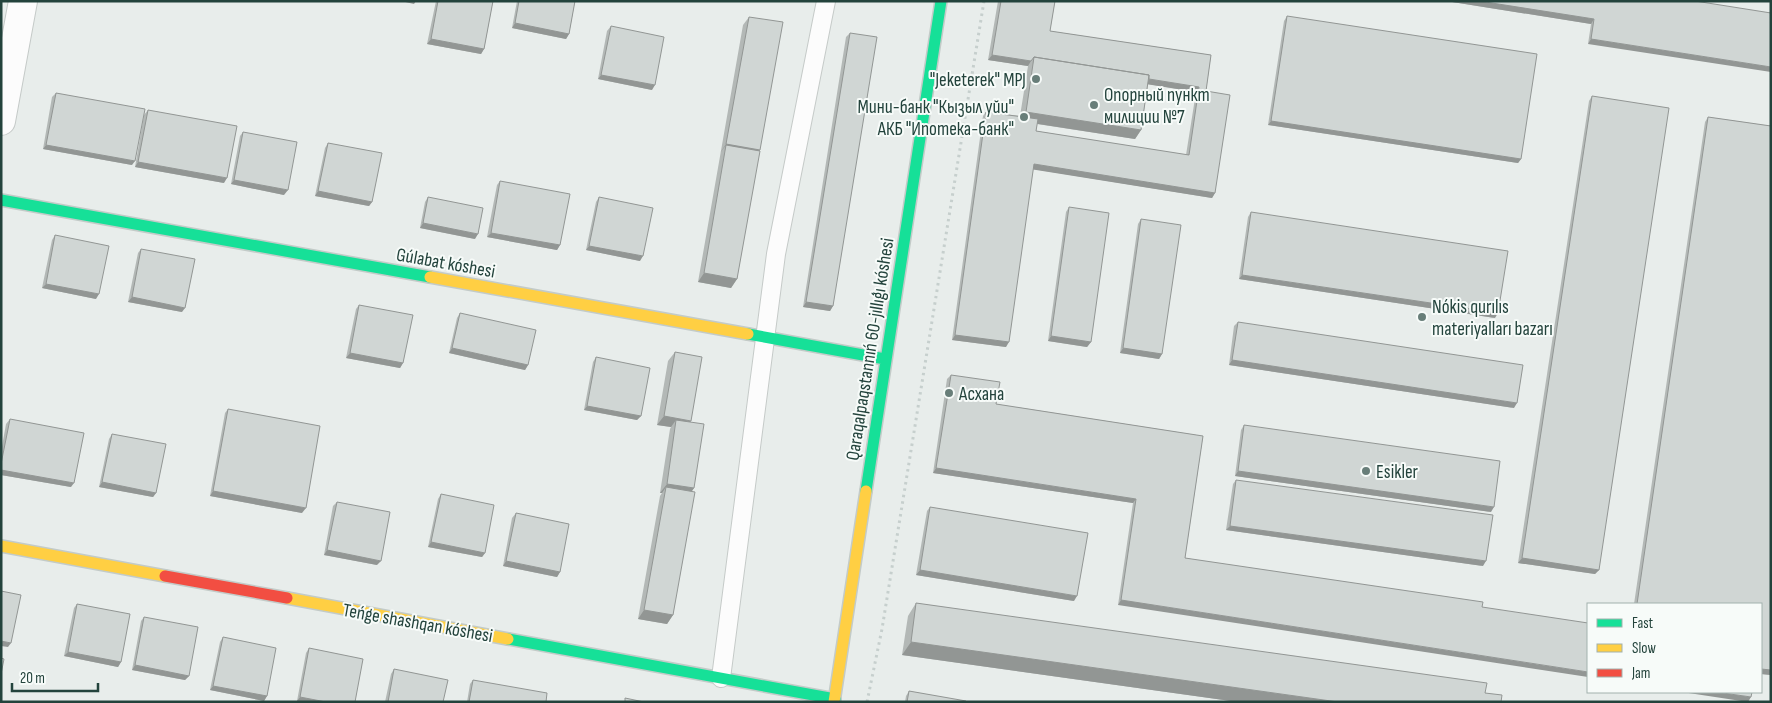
<svg xmlns="http://www.w3.org/2000/svg" width="1772" height="703" font-family="'Sofia Sans Condensed',sans-serif">
  <style>
    .lines { fill: none; stroke-linecap: round; stroke-linejoin: round }
    .lane-casing { stroke: #c5cac8; stroke-width: 20 }
    .street-casing { stroke: #c5cac8; stroke-width: 30 }
    .fast-casing { stroke: #c3cbc8; stroke-width: 14 }
    .slow-casing { stroke: #c3cbc8; stroke-width: 14 }
    .jam-casing { stroke: #c3cbc8; stroke-width: 14 }
    .path { stroke: #c6cfcd; stroke-width: 3; stroke-dasharray: 2.5 4; stroke-linecap: butt }
    .lane { stroke: #fcfcfc; stroke-width: 18 }
    .street { stroke: #fcfcfc; stroke-width: 28 }
    .fast { stroke: #16e098; stroke-width: 11 }
    .slow { stroke: #ffcf43; stroke-width: 11 }
    .jam { stroke: #f24e42; stroke-width: 11 }
    .wall { fill: #b3b8b6; fill-rule: evenodd }
    .shaded-wall { fill: #929694 }
    .building { fill: #d0d6d4; stroke: #929694 }
    .poi-dot { fill: #687e79; stroke: #f7fbf9; stroke-width: 2 }
    .labels { text-anchor: middle; stroke-width: 4; stroke-linejoin: round; paint-order: stroke }
    .poi-label { font-size: 19px; fill: #23433c; stroke: #f7fbf9; text-anchor: start }
    .street-label { font-size: 19px; fill: #23433c; stroke: #f7fbf9 }
  </style>
  <rect width="100%" height="100%" fill="#e8edeb"/>
  <g class="lines">
    <defs>
      <path id="lane" d="M721,678L776,254L826,1"/>
      <path id="street" d="M1,121L23,1"/>
      <path id="fast" d="M1,200L430,277
        M748,334L885,359
        M866,491L941,1
        M508,639L835,699"/>
      <path id="slow" d="M430,277L748,334
        M1,546L165,576
        M287,598L508,639
        M834,702L866,491"/>
      <path id="jam" d="M165,576L287,598"/>
    </defs>
    <!-- lane casing -->
    <use href="#lane" class="lane-casing"/>
    <!-- street casing -->
    <use href="#street" class="street-casing"/>
    <!-- fast casing -->
    <use href="#fast" class="fast-casing"/>
    <!-- slow casing -->
    <use href="#slow" class="slow-casing"/>
    <!-- jam casing -->
    <use href="#jam" class="jam-casing"/>
    <!-- path -->
    <path class="path" d="M867,702L882,629L984,1"/>
    <!-- lane -->
    <use href="#lane" class="lane"/>
    <!-- street -->
    <use href="#street" class="street"/>
    <!-- fast -->
    <use href="#fast" class="fast"/>
    <!-- slow -->
    <use href="#slow" class="slow"/>
    <!-- jam -->
    <use href="#jam" class="jam"/>
  </g>
  <!-- wall -->
  <path class="wall" d="M436,1H493L484,49L481,54L427,44Z
    M517,1H575L569,34L566,39L512,28Z
    M998,1H1055L1050,31L1211,55L1206,91L1215,193L1212,198L1033,169L1006,347L952,340L983,116L986,112L1020,116L1028,66L988,60ZM1148,84L1196,92L1186,155L1036,131L1037,124L1135,139L1141,130Z
    M1446,1H1695L1588,44L1591,24Z
    M1287,16L1521,159L1518,163L1268,125L1284,21Z
    M749,17L759,151L737,279L731,288L698,282L743,25Z
    M611,26L652,90L598,79L607,31Z
    M850,33L833,306L830,311L803,307L846,37Z
    M56,93L132,165L43,149L52,97Z
    M1592,96L1599,570L1595,574L1518,563L1589,101Z
    M148,110L224,183L135,167L144,115Z
    M1708,117L1771,126V675L1761,674V604H1634L1705,122Z
    M243,132L284,195L231,184L240,136Z
    M328,143L372,202L369,206L315,196L325,148Z
    M500,181L560,245L557,250L487,237L497,185Z
    M428,197L475,239L420,228L425,202Z
    M599,197L640,261L586,250L596,202Z
    M1069,207L1091,342L1087,347L1048,341L1066,212Z
    M1251,212L1495,318L1239,279L1248,217Z
    M1141,219L1162,354L1159,359L1120,353L1138,224Z
    M55,235L96,299L42,288L52,240Z
    M141,249L182,312L128,302L138,253Z
    M359,305L403,363L400,368L346,358L356,309Z
    M460,313L528,365L525,370L449,353L457,318Z
    M1238,322L1514,408L1229,365L1234,326Z
    M675,352L690,422L694,488L691,492L673,615L667,624L638,619L660,496L662,493H660L670,429L671,427L657,425L668,361Z
    M596,357L641,416L637,420L584,410L593,362Z
    M951,375L996,404L1203,436L1185,558L1482,607L1118,605L1133,503L933,473L947,379Z
    M228,409L302,513L210,496L225,413Z
    M10,419L71,487L1,475V452L6,424Z
    M1244,425L1491,512L1235,476L1241,430Z
    M112,434L156,493L153,497L99,487L109,439Z
    M1236,480L1483,566L1226,530L1233,484Z
    M441,494L485,553L482,557L428,547L438,499Z
    M337,502L377,565L324,555L333,506Z
    M930,507L1074,601L916,575L927,511Z
    M516,513L560,572L557,577L503,566L512,518Z
    M916,603L1485,693L1501,702H1238L902,655L908,616Z
    M77,604L121,662L118,667L64,656L74,608Z
    M144,617L189,676L185,680L132,670L141,621Z
    M223,637L267,696L264,701L210,690L220,642Z
    M309,648L355,702L297,701L306,653Z
    M394,669L443,702H385L391,674Z
    M473,680L546,702H467L470,684Z
    M909,691L966,702H905L906,696Z"/>
  <!-- shaded-wall -->
  <path class="shaded-wall" d="M401,1H416L414,4Z
    M1446,1H1479L1594,19L1591,24Z
    M515,23L569,34L566,39L512,28Z
    M431,39L484,49L481,54L427,44Z
    M1591,39L1771,67V72L1588,44Z
    M992,55L1031,61L1028,66L988,60Z
    M1033,61L1199,87L1196,92L1033,66Z
    M601,75L655,85L652,90L598,79Z
    M1026,112L1141,130L1135,139L1019,121Z
    M1271,121L1521,159L1518,163L1268,125Z
    M726,144L760,150L754,159L726,145L720,153Z
    M46,145L135,161L132,165L43,149Z
    M138,162L227,178L224,183L135,167Z
    M1034,164L1215,193L1212,198L1030,169Z
    M234,180L288,190L284,195L231,184Z
    M318,191L372,202L369,206L315,196Z
    M423,223L478,234L475,239L420,228Z
    M491,233L560,245L557,250L487,237Z
    M589,246L643,256L640,261L586,250Z
    M704,273L737,279L731,288L698,282Z
    M1242,275L1498,313L1495,318L1239,279Z
    M46,284L99,294L96,299L42,288Z
    M132,297L185,308L182,312L128,302Z
    M806,302L833,306L830,311L803,307Z
    M955,335L1009,342L1006,347L952,340Z
    M1051,336L1091,342L1087,347L1048,341Z
    M452,348L528,365L525,370L449,353Z
    M1123,348L1162,354L1159,359L1120,353Z
    M350,353L403,363L400,368L346,358Z
    M1232,360L1517,403L1514,408L1229,365Z
    M587,406L641,416L637,420L584,410Z
    M664,416L691,421L684,430L676,420L671,427L657,425Z
    M936,468L1136,499L1133,503L933,473Z
    M1,470L74,483L71,487L1,475Z
    M1238,471L1494,507L1491,512L1235,476Z
    M102,482L156,493L153,497L99,487Z
    M667,484L694,488L688,497L666,487L662,493H660Z
    M213,491L306,508L302,513L210,496Z
    M1230,526L1486,561L1483,566L1226,530Z
    M431,542L485,553L482,557L428,547Z
    M327,550L381,561L377,565L324,555Z
    M1522,558L1599,570L1595,574L1518,563Z
    M506,561L560,572L557,577L503,566Z
    M920,570L1077,596L1074,601L916,575Z
    M1121,600L1588,672V677L1118,605Z
    M644,610L673,615L667,624L638,619Z
    M1,641L11,643L8,647L1,646Z
    M911,642L1338,702H1238L902,655Z
    M68,652L121,662L118,667L64,656Z
    M135,665L189,676L185,680L132,670Z
    M1761,669L1771,670V675L1761,674Z
    M213,686L267,696L264,701L210,690Z
    M1682,692H1716L1751,697L1748,702Z
    M300,697L326,702L297,701Z"/>
  <!-- building -->
  <path class="building" d="M438,1H493L484,49L431,39Z
    M519,1H575L569,34L515,23Z
    M1001,1H1055L1050,31L1211,55L1206,91L1230,95L1215,193L1034,164L1009,342L955,335L986,112L1038,119L1036,131L1189,155L1199,87L1149,79V75L1034,57L1031,61L992,55Z
    M1479,1H1695L1771,13V67L1591,39L1594,19Z
    M1287,16L1537,54L1521,159L1271,121Z
    M749,17L783,22L760,150L726,144Z
    M611,26L664,37L655,85L601,75Z
    M850,33L877,37L833,306L806,302Z
    M1034,57L1149,75L1141,130L1026,112Z
    M56,93L145,109L135,161L46,145Z
    M1592,96L1669,108L1599,570L1522,558Z
    M148,110L237,126L227,178L138,162Z
    M1708,117L1771,126V670L1761,669V604H1637Z
    M243,132L297,142L288,190L234,180Z
    M328,143L382,153L372,202L318,191Z
    M726,145L760,151L737,279L704,273Z
    M500,181L570,194L560,245L491,233Z
    M428,197L483,208L478,234L423,223Z
    M599,197L653,208L643,256L589,246Z
    M1069,207L1109,213L1091,342L1051,336Z
    M1251,212L1508,251L1498,313L1242,275Z
    M1141,219L1181,225L1162,354L1123,348Z
    M55,235L109,246L99,294L46,284Z
    M141,249L195,259L185,308L132,297Z
    M359,305L413,315L403,363L350,353Z
    M460,313L536,330L528,365L452,348Z
    M1238,322L1523,365L1517,403L1232,360Z
    M675,352L702,357L691,421L664,416Z
    M596,357L650,368L641,416L587,406Z
    M951,375L1000,382L996,404L1203,436L1185,558L1483,602L1482,607L1588,623V672L1121,600L1136,499L936,468Z
    M228,409L320,426L306,508L213,491Z
    M10,419L84,433L74,483L1,470V464Z
    M676,420L704,424L694,488L667,484Z
    M1244,425L1500,461L1494,507L1238,471Z
    M112,434L166,444L156,493L102,482Z
    M1236,480L1493,515L1486,561L1230,526Z
    M666,487L695,492L673,615L644,610Z
    M441,494L494,505L485,553L431,542Z
    M337,502L390,512L381,561L327,550Z
    M930,507L1088,533L1077,596L920,570Z
    M516,513L569,524L560,572L506,561Z
    M1,591L21,595L11,643L1,641Z
    M916,603L1487,683L1485,693L1502,695L1501,702H1338L911,642Z
    M77,604L130,614L121,662L68,652Z
    M144,617L198,627L189,676L135,665Z
    M223,637L276,648L267,696L213,686Z
    M309,648L363,659L355,702H326L300,697Z
    M1,658L4,659L1,674Z
    M394,669L448,680L443,702H388Z
    M473,680L547,693L546,702H469Z
    M909,691L966,701V702H907Z
    M1716,692H1752L1751,697Z
    M625,698L644,702H625Z"/>
  <!-- markers -->
  <g class="poi-dot">
    <circle cx="1036" cy="79" r="5"/>
    <circle cx="1094" cy="105" r="5"/>
    <circle cx="1024" cy="117" r="5"/>
    <circle cx="1422" cy="317" r="5"/>
    <circle cx="949" cy="393" r="5"/>
    <circle cx="1366" cy="471" r="5"/>
  </g>
  <g class="labels">
    <!-- poi labels -->
    <g class="poi-label">
      <text x="1026" y="86" text-anchor="end">"Jeketerek" MPJ</text>
      <text x="1104" y="101">Опорный пункт<tspan x="1104" dy="22">милиции №7</tspan></text>
      <text x="1014" y="113" text-anchor="end">Мини-банк "Кызыл уйи"<tspan x="1014" dy="22">АКБ "Ипотека-банк"</tspan></text>
      <text x="1432" y="313">Nókis qurılıs<tspan x="1432" dy="22">materiyalları bazarı</tspan></text>
      <text x="959" y="400">Асхана</text>
      <text x="1376" y="478">Esikler</text>
    </g>
    <!-- street labels -->
    <g class="street-label">
      <text transform="translate(446 262) rotate(10)" y="7">Gúlabat kóshesi</text>
      <text transform="translate(869 349) rotate(-81)" y="7">Qaraqalpaqstannıń 60-jıllıǵı kóshesi</text>
      <text transform="translate(418 622) rotate(10)" y="7">Teńge shashqan kóshesi</text>
    </g>
  </g>
  <!-- border -->
  <rect width="1772" height="703" fill="none" stroke="#23433c" stroke-width="5"/>
  <!-- legend -->
  <rect x="1587" y="603" width="175" height="90" fill="#f7fbf9" stroke="#a2b1ad"/>
  <rect x="1597" y="619" width="25" height="8" fill="#16e098" stroke="#a2b1ad"/>
  <text x="1632" y="628" font-size="15" fill="#23433c">Fast</text>
  <rect x="1597" y="644" width="25" height="8" fill="#ffcf43" stroke="#a2b1ad"/>
  <text x="1632" y="653" font-size="15" fill="#23433c">Slow</text>
  <rect x="1597" y="669" width="25" height="8" fill="#f24e42" stroke="#a2b1ad"/>
  <text x="1632" y="678" font-size="15" fill="#23433c">Jam</text>
  <!-- scale -->
  <path d="M12 683v8h86v-8" fill="none" stroke="#23433c" stroke-width="2.5"/>
  <text x="20" y="683" font-size="15" fill="#23433c" stroke="#f7fbf9" stroke-width="4" paint-order="stroke">20 m</text>
</svg>
